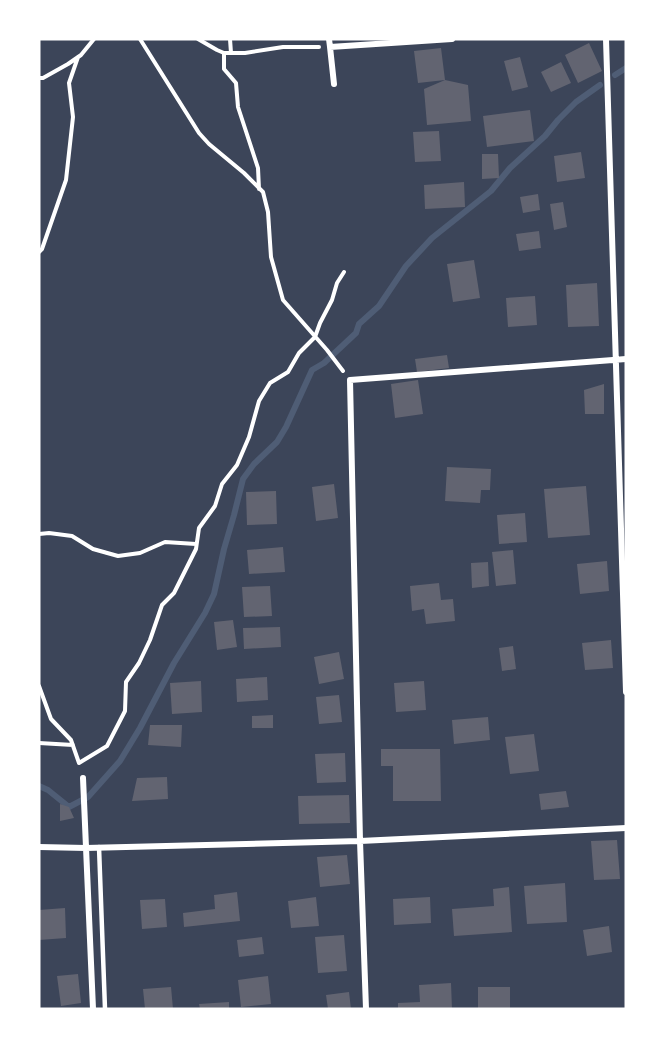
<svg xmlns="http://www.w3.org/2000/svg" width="665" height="1048" font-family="'Alegreya Sans',sans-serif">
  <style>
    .green { fill: #3c4559 }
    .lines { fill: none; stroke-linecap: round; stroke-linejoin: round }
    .stream { stroke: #4f5d75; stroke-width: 6 }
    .building { fill: #626471 }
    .path { stroke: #fff; stroke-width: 4 }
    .service { stroke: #fff; stroke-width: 4.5 }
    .minor { stroke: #fff; stroke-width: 6 }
  </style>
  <rect width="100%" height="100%" fill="#2d3142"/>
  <!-- green -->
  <path class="green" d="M39,39H626V1009H39Z"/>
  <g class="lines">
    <!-- stream -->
    <path class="stream" d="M615,75L626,68
      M39,786L48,790L69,807L88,797L120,761L140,728L174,663L205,613L214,594L224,549L234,515L243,479L254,464L277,442L286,427L312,370L324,363L356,333L359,324L379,306L406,266L432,238L491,191L510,168L545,136L558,120L576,102L600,85"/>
  </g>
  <!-- building -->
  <path class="building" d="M589,43L602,71L578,83L565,55Z
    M441,48L445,80L468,85L471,121L427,125L424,89L445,80L418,83L414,51Z
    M520,57L528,87L512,91L504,61Z
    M561,62L571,83L551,92L541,72Z
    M530,110L534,141L487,147L483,116Z
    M439,131L441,161L415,162L413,132Z
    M581,152L585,178L557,182L554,156Z
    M482,154H498L499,178L482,179Z
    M464,182L465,207L425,209L424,185Z
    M538,194L540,210L523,213L520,197Z
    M563,202L567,227L554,230L550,204Z
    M539,231L541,248L519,251L516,234Z
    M474,260L480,298L453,302L447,264Z
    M597,283L599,326L568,327L566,285Z
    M535,296L537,325L508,327L506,298Z
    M447,355L449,368L417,372L415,359Z
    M418,380L423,414L395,418L391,384Z
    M604,384V414H585L584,390Z
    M447,467L491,469L490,490H481L480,503L445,501Z
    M334,484L338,518L316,521L312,487Z
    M586,486L590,535L548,538L544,489Z
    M276,491L277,524L247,525L246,492Z
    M525,513L527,542L499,544L497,515Z
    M283,547L285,572L249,574L247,550Z
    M513,550L516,584L496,586L492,552Z
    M607,561L609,591L580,594L577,564Z
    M488,562L489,586L472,588L471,563Z
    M439,583L441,600L453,599L455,621L426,624L424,609L412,611L410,586Z
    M270,586L272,616L244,617L242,587Z
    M233,620L237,647L217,650L214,622Z
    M280,627L281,647L244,649L243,628Z
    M611,640L613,668L585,670L582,643Z
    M513,646L516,669L502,671L499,648Z
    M339,652L344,679L319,684L314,657Z
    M267,677L268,700L237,702L236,679Z
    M201,681L202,712L172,714L170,683Z
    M424,681L426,710L396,712L394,683Z
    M339,695L342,722L319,724L316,697Z
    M273,715V728H252V716Z
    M488,717L490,740L454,744L452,720Z
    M150,725H182L181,747L148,745Z
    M534,734L539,771L510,774L505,737Z
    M381,749H440L441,801H393V766H381Z
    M345,753L346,782L317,783L315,754Z
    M167,777L168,799L132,801L137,778Z
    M566,791L569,807L541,810L539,794Z
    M349,795L350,823L299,824L298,796Z
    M60,804L69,807L74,818L60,821Z
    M617,840L620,879L594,880L591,841Z
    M347,855L350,884L320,887L317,857Z
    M565,883L567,922L527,924L524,886Z
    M509,887L512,932L454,936L452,909L494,906L493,889Z
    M237,892L240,921L184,927L183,913L215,909L214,895Z
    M316,897L319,926L291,928L288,901Z
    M430,897L431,923L394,925L393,899Z
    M165,899L167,927L142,929L140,900Z
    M65,908L66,938L39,940V910Z
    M609,926L612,952L587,956L583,930Z
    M344,935L347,971L318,973L315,937Z
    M262,937L264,954L239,957L237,940Z
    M78,974L81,1003L61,1006L57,976Z
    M268,976L271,1004L241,1007L238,980Z
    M451,983L452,1009H398V1003L420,1002L419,985Z
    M171,987L173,1009H145L143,989Z
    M478,987H510V1009H478Z
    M349,992L351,1009H328L326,995Z
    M229,1002V1009H200L199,1004Z"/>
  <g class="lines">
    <!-- path -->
    <path class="path" d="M140,39L199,133L209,144L244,173L263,192L268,212L271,257L283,300L327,350L343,371
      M198,39L217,50L224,53H245L283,47H319
      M230,39L231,53
      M224,53V69L236,83L238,107L258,168L259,189
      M39,78H43L68,64L81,55L94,39
      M39,252L42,249L66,180L73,117L69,83L78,57
      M39,534L49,533L72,536L93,549L118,556L140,553L165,542L196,544
      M39,686L51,719L71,740L79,763
      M39,743L73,745
      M79,763L107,746L125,711L126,682L139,663L150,640L162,605L174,593L196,549L199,528L215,506L222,484L237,465L249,437L259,401L270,383L288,372L299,353L315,337L320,323L332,300L337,283L344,272"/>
    <!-- service -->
    <path class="service" d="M99,847L105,1009"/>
    <!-- minor -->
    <path class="minor" d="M329,39L330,47L452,39
      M606,39L626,692
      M330,47L334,84
      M83,778L93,1009
      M39,847L86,848L360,841L626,828
      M366,1009L360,841L350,380L626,359"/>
  </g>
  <!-- border -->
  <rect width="665" height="1048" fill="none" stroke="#ffffff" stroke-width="81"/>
</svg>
